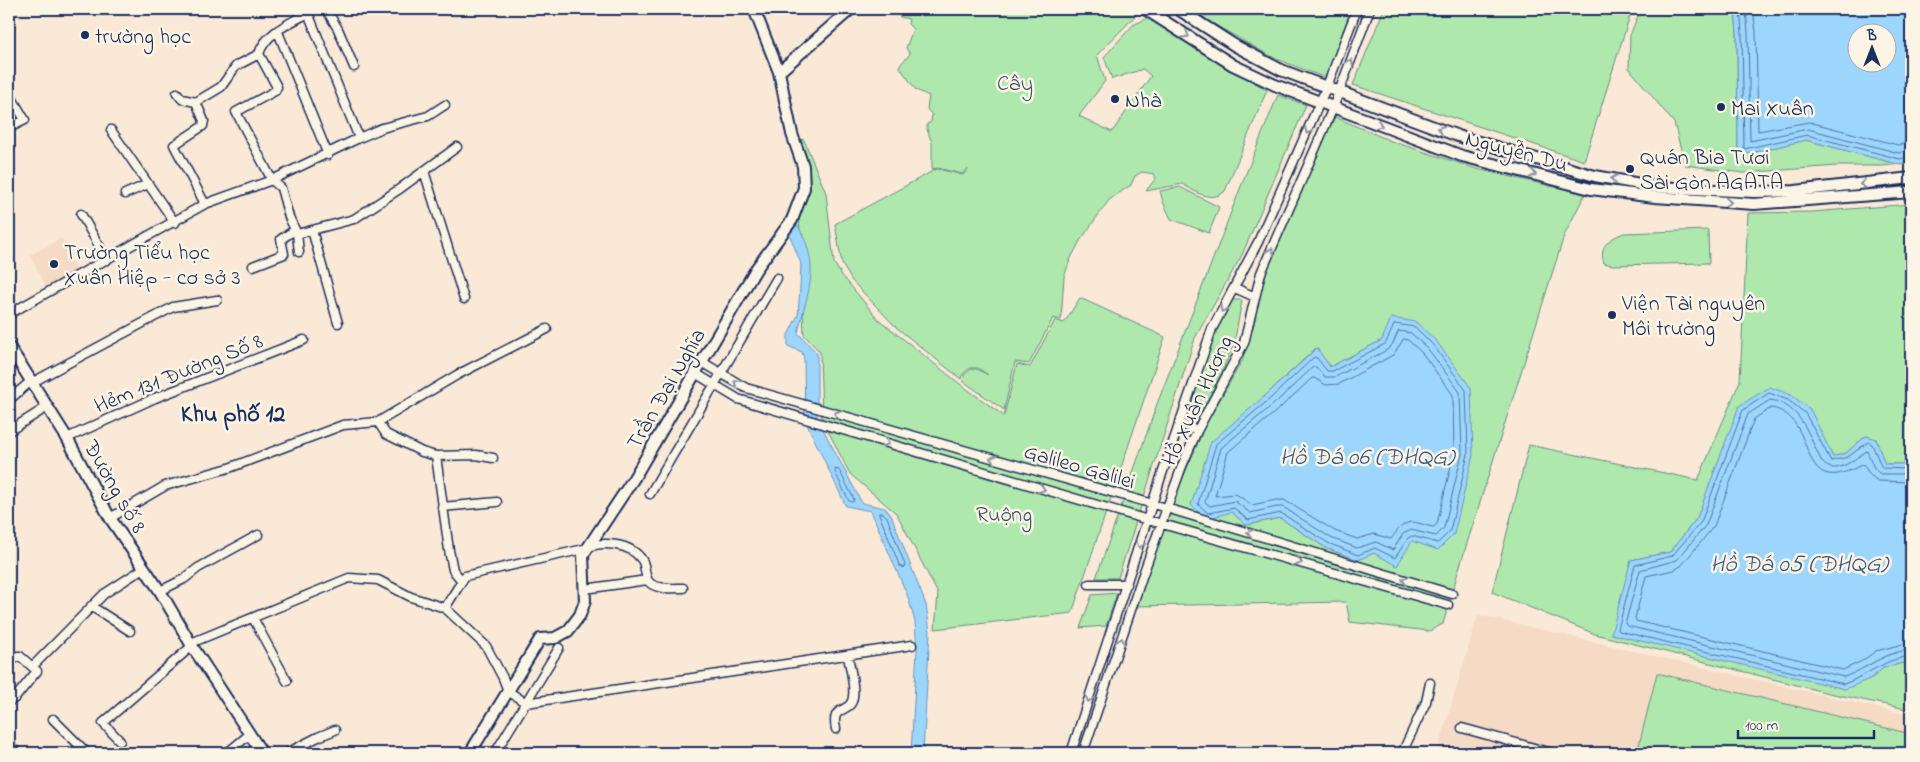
<svg xmlns="http://www.w3.org/2000/svg" width="1920" height="762" font-family="'Indie Flower',sans-serif">
  <style>
    .built { fill: #f5dac5 }
    .green { fill: #afe8ac; stroke: #658c85; fill-rule: evenodd }
    .water { fill: #9dd6fd; stroke: #6993bd; fill-rule: evenodd }
    .lines { fill: none; stroke-linecap: round; stroke-linejoin: round }
    .shore { stroke: #4f729e; stroke-width: 1 }
    .street-casing { stroke: #1b2f5e; stroke-width: 11 }
    .secondary-casing { stroke: #1b2f5e; stroke-width: 14 }
    .street { stroke: #fcf5e5; stroke-width: 8 }
    .secondary { stroke: #fcf5e5; stroke-width: 10 }
    .oneway { stroke: #8c92a2 }
    .poi-dot { fill: #1b2f5e; stroke: #fcf5e5; stroke-width: 2 }
    .labels { text-anchor: middle; stroke-width: 5; stroke-linejoin: round; paint-order: stroke }
    .poi-label { font-size: 22px; fill: #1b2f5e; stroke: #fcf5e5; text-anchor: start }
    .park-label { font-size: 22px; fill: #39546e; stroke: #fcf5e5 }
    .street-label { font-size: 22px; fill: #1b2f5e; stroke: #fcf5e5 }
    .neighbourhood-label { font-size: 24px; font-weight: bold; fill: #1b2f5e; stroke: #fcf5e5 }
    .water-label { font-size: 24px; font-style: italic; fill: #3c5986; stroke: #fcf5e5 }
  </style>
  <rect width="100%" height="100%" fill="#f9e9d6"/>
  <filter id="ink" filterUnits="userSpaceOnUse"><feTurbulence type="fractalNoise" baseFrequency=".02" numOctaves="2"/><feDisplacementMap in="SourceGraphic" scale="10" xChannelSelector="R" yChannelSelector="G"/><feConvolveMatrix kernelMatrix="1 2 1 2 8 2 1 2 1" color-interpolation-filters="sRGB"/></filter>
  <g filter="url(#ink)">
    <!-- built -->
    <path class="built" d="M62,238L77,273L47,289L30,255Z
      M1478,615L1911,716V753H1437Z"/>
    <!-- green -->
    <path class="green" d="M894,9H1135L1139,12L1097,55L1105,81L1079,116L1112,132L1151,76L1143,69L1112,79L1104,57L1133,25L1148,18L1267,90L1225,191C1211,204 1195,191 1182,184L1146,191L1156,178L1154,174L1142,172L1135,176L1131,185L1109,200L1080,241L1070,260L1064,277L1061,320L1053,318L1029,364L1015,362L1004,410L963,381L964,375L971,369H977L988,375L978,368H970L962,375L961,379L897,328L852,281L842,264L835,224L931,172L932,170L938,169L963,175L968,169L962,174L938,168L932,169V143L927,129V124L931,122L932,115L927,109L929,96L916,90L899,66L910,54L906,48L913,29L908,24L909,19L900,17Z
      M1192,9H1351L1326,78L1274,58L1210,22Z
      M1384,9H1632L1584,161L1353,85Z
      M1641,9H1735L1737,33L1738,156L1806,140L1901,165L1911,160V163L1882,166H1837L1743,173L1685,165L1674,123L1629,68L1630,35Z
      M1278,95L1306,105L1242,255L1195,338L1118,578H1096L1157,404L1245,176Z
      M1335,117L1391,141L1477,169L1585,194L1564,236L1458,572L1443,624L1429,631L1350,622L1346,602L1136,606L1171,506L1204,428L1243,359L1257,285L1327,121ZM1382,340L1326,548L1280,518L1246,525L1232,512L1267,394L1316,348L1330,367Z
      M795,137L804,140L826,193L834,263L841,274L878,319L960,384L1004,416L1017,364L1030,367L1055,320L1064,323L1080,298L1165,337L1072,613L935,629L938,594L897,514L850,474L822,419L820,352L804,335L799,209L808,191L810,179Z
      M1180,187L1219,207L1209,233L1171,219L1163,202L1160,191Z
      M1911,204V462L1906,464H1884L1876,439L1866,436L1846,453L1833,457L1826,444L1705,498L1697,518L1670,552L1631,560L1872,678L1883,668L1911,661V710L1824,692L1595,634L1492,592L1529,445L1698,480L1740,381L1748,213L1812,212Z
      M1708,230L1709,263L1612,265L1604,263C1598,246 1610,238 1624,233Z
      M1231,300H1242L1234,344L1223,370L1202,410L1199,414L1192,415L1189,410L1188,400L1214,333Z
      M1117,593L1106,626L1080,628L1092,595Z
      M1657,673L1911,734V753H1637Z"/>
    <!-- water -->
    <path class="water" d="M1735,9H1911V160L1901,165L1806,140L1738,156L1737,33ZM1858,32H1888V62H1858Z
      M797,224C822,268 808,288 798,333L817,353V418L862,503L885,508L891,515L926,605L930,631L923,753H911L917,650L915,622L908,597L871,511L846,506L805,420L804,359L802,352L788,346V335L798,315L800,287L801,264L789,233Z
      M1391,318L1416,322L1437,342L1471,388L1473,455L1454,534L1438,550L1412,541L1397,566L1374,553L1358,560L1326,548L1280,518L1246,525L1232,512L1206,519L1191,505L1211,442L1267,394L1317,348L1330,367L1382,340Z
      M1770,387L1791,395L1810,409L1833,457L1846,453L1866,436L1876,439L1885,464H1906L1911,462V661L1883,668L1872,678L1845,689L1611,634L1631,560L1670,552L1697,518L1739,406Z"/>
    <g class="lines">
      <!-- shore -->
      <path class="shore" d="M1740,9L1742,33L1744,149L1807,135L1900,159L1911,156
        M1746,9L1748,32L1750,141L1808,129L1899,153L1911,149
        M1753,9L1756,32L1758,131L1809,122L1898,145L1911,142
        M1395,324L1415,327L1433,345L1466,390L1468,454L1450,531L1438,543L1412,536L1408,538L1395,558L1375,548L1358,555L1328,543L1281,513L1248,520L1234,508L1208,513L1198,504L1216,444L1271,398L1314,357L1317,358L1327,371H1333L1385,344Z
        M1399,331L1411,333L1428,349L1460,392L1462,454L1444,528L1436,536L1411,530L1403,534L1393,550L1376,542L1357,548L1331,538L1283,507H1277L1250,513L1235,501L1210,506L1205,502L1221,448L1275,403L1313,367H1316L1325,377H1335L1387,350L1392,345Z
        M1404,339L1408,340L1423,354L1453,395L1454,453L1437,524L1434,527C1429,527 1424,524 1418,523C1404,519 1398,530 1391,539L1374,534L1357,539L1335,531L1284,500H1276L1252,505L1236,494L1215,496L1228,452L1280,408L1312,378H1314L1326,385L1339,384L1393,355Z
        M1911,467L1906,469L1882,468L1872,444L1868,442L1848,457L1831,461L1805,413L1788,400L1769,393L1743,410L1701,522L1672,556L1635,565L1618,629L1619,631L1844,684C1868,675 1886,658 1911,656
        M836,469L839,470L854,499L853,502L849,501L835,472Z
        M1911,474H1880L1874,468L1867,451C1854,458 1836,478 1822,462C1809,437 1802,405 1770,400L1748,414L1706,525L1677,560L1640,570L1625,624L1627,626L1844,677C1867,669 1885,651 1911,650
        M1911,482L1878,481L1870,475L1863,464C1792,504 1821,416 1771,408L1754,419L1714,526L1681,566L1674,570L1646,576L1635,618L1636,621L1843,670L1862,661L1876,651L1911,642
        M879,513H883L887,517L905,565L904,568L900,566Z"/>
      <defs>
        <path id="street" d="M326,9L338,29L354,67
          M308,13L359,138
          M278,32L328,155
          M259,54L277,87L275,91L236,112L272,180L359,138L382,128L428,116L445,105
          M9,93L25,120L9,128
          M177,93L182,99L196,102
          M111,130L175,223
          M424,171L464,299
          M125,194L148,184
          M205,204L174,145L203,126L204,121L196,102L221,87L236,66L259,54C265,33 290,23 308,13L311,9
          M81,214L107,260
          M312,230L338,323
          M297,234L354,219L398,190L457,147
          M253,266L284,254L281,239L295,230
          M1235,288L1255,297
          M9,314L205,204L272,180L281,188L289,217L297,234L299,252
          M702,362L746,388L1153,504L1452,594
          M695,373L738,399L1148,520L1448,605
          M33,382L173,307L217,300
          M9,400L31,381
          M378,422L386,434L422,452L436,456L476,455L493,458
          M1179,423L1197,431
          M9,431L47,407
          M67,438L155,398L304,340
          M436,456L449,550L453,570L462,581
          M650,494L777,278
          M442,507L497,502
          M110,518L165,486L229,468L343,425L378,422L457,375L547,329
          M1089,584H1127
          M585,589L647,580
          M160,591L184,579L198,568L258,535
          M91,606L130,631
          M445,608L465,576L584,549C601,540 631,543 642,560C646,566 644,576 649,582C656,590 674,588 683,588
          M253,618L287,681
          M191,643L349,578L378,580L411,597L445,608L486,646L503,678L508,691L526,703L912,645
          M9,663L17,656H20L37,671L15,698L9,702
          M33,666L104,594L144,568
          M53,719L87,753
          M1462,728L1552,753
          M836,729C830,703 851,715 853,697C855,685 850,668 848,656
          M120,741L103,723L192,646
          M9,747L19,753
          M227,753L250,734
          M287,753L318,737L335,730
          M495,753L559,648
          M1071,753L1161,477L1212,329L1258,242L1327,86L1357,9
          M1083,753L1142,577L1182,466L1197,431L1244,343L1261,273L1333,108L1370,9
          M1402,753L1426,702L1430,683"/>
        <path id="secondary" d="M1145,9L1233,65L1275,85L1462,156L1591,189L1655,197L1754,204L1911,192
          M1178,9L1234,45L1281,70L1458,136L1595,176L1657,187L1754,192L1795,191L1911,178
          M779,72L851,9
          M9,347L21,365L67,438L110,518L160,591L192,646L262,753
          M470,753L540,639L555,638L568,631L580,615L585,601L583,555L634,478L756,269L792,220L804,188L803,166L792,134L779,72L754,9"/>
      </defs>
      <!-- street casing -->
      <use href="#street" class="street-casing"/>
      <!-- secondary casing -->
      <use href="#secondary" class="secondary-casing"/>
      <!-- street -->
      <use href="#street" class="street"/>
      <!-- secondary -->
      <use href="#secondary" class="secondary"/>
    </g>
    <!-- one-way arrows -->
    <defs><path id="oneway-chevron" d="M-2-3.5L2.5 0L-2 3.5" fill="none" stroke-width="1.6" stroke-linecap="round" stroke-linejoin="round" transform="scale(1.25)"/></defs>
    <g class="oneway">
      <use href="#oneway-chevron" transform="translate(1186 35) rotate(32)"/>
      <use href="#oneway-chevron" transform="translate(1350 62) rotate(-70)"/>
      <use href="#oneway-chevron" transform="translate(1379 125) rotate(21)"/>
      <use href="#oneway-chevron" transform="translate(1441 129) rotate(-160)"/>
      <use href="#oneway-chevron" transform="translate(1308 131) rotate(114)"/>
      <use href="#oneway-chevron" transform="translate(1533 174) rotate(14)"/>
      <use href="#oneway-chevron" transform="translate(1614 179) rotate(-170)"/>
      <use href="#oneway-chevron" transform="translate(1863 184) rotate(174)"/>
      <use href="#oneway-chevron" transform="translate(1728 202) rotate(4)"/>
      <use href="#oneway-chevron" transform="translate(1271 251) rotate(-66)"/>
      <use href="#oneway-chevron" transform="translate(1223 309) rotate(119)"/>
      <use href="#oneway-chevron" transform="translate(737 383) rotate(-149)"/>
      <use href="#oneway-chevron" transform="translate(837 414) rotate(-164)"/>
      <use href="#oneway-chevron" transform="translate(886 443) rotate(16)"/>
      <use href="#oneway-chevron" transform="translate(993 459) rotate(-164)"/>
      <use href="#oneway-chevron" transform="translate(1042 489) rotate(16)"/>
      <use href="#oneway-chevron" transform="translate(1250 533) rotate(-163)"/>
      <use href="#oneway-chevron" transform="translate(1140 545) rotate(108)"/>
      <use href="#oneway-chevron" transform="translate(1299 562) rotate(16)"/>
      <use href="#oneway-chevron" transform="translate(1405 580) rotate(-163)"/>
      <use href="#oneway-chevron" transform="translate(1121 641) rotate(-72)"/>
      <use href="#oneway-chevron" transform="translate(1089 699) rotate(108)"/>
    </g>
  </g>
  <!-- markers -->
  <g class="poi-dot">
    <circle cx="85" cy="35" r="5"/>
    <circle cx="1115" cy="99" r="5"/>
    <circle cx="1721" cy="107" r="5"/>
    <circle cx="1630" cy="169" r="5"/>
    <circle cx="54" cy="264" r="5"/>
    <circle cx="1612" cy="315" r="5"/>
  </g>
  <g class="labels">
    <!-- poi labels -->
    <g class="poi-label">
      <text x="95" y="43">trường học</text>
      <text x="1125" y="107">Nhà</text>
      <text x="1731" y="115">Mai Xuân</text>
      <text x="1640" y="164">Quán Bia Tươi<tspan x="1640" dy="25">Sài Gòn AGATA</tspan></text>
      <text x="64" y="259">Trường Tiểu học<tspan x="64" dy="25">Xuân Hiệp - cơ sở 3</tspan></text>
      <text x="1622" y="310">Viện Tài nguyên<tspan x="1622" dy="25">Môi trường</tspan></text>
    </g>
    <!-- park labels -->
    <g class="park-label">
      <text x="1015" y="90">Cây</text>
      <text x="1004" y="521">Ruộng</text>
    </g>
    <!-- street labels -->
    <g class="street-label">
      <text transform="translate(1517 150) rotate(15)" y="8">Nguyễn Du</text>
      <text transform="translate(178 372) rotate(-22)" y="8">Hẻm 131 Đường Số 8</text>
      <text transform="translate(665 388) rotate(-60)" y="8">Trần Đại Nghĩa</text>
      <text transform="translate(1196 400) rotate(-65)" y="8">Hồ Xuân Hương</text>
      <text transform="translate(1080 465) rotate(16)" y="8">Galileo Galilei</text>
      <text transform="translate(116 486) rotate(60)" y="8">Đường số 8</text>
    </g>
    <!-- neighbourhood labels -->
    <g class="neighbourhood-label">
      <text x="233" y="421">Khu phố 12</text>
    </g>
    <!-- water labels -->
    <g class="water-label">
      <text x="1367" y="464">Hồ Đá 06 (ĐHQG)</text>
      <text x="1799" y="571">Hồ Đá 05 (ĐHQG)</text>
    </g>
  </g>
  <!-- margin -->
  <rect width="1920" height="762" fill="none" stroke="#fcf5e5" stroke-width="30"/>
  <rect x="15" y="15" width="1890" height="732" fill="none" stroke="#1b2f5e" stroke-width="2" filter="url(#ink)"/>
  <!-- north arrow -->
  <g transform="translate(1872 48)"><circle r="24" fill="#fcf5e5" stroke="#a2a6af"/>
  <path d="M0-4L9 19L0 12L-9 19Z" fill="#1b2f5e"/>
  <text y="-8" font-size="14" font-weight="bold" text-anchor="middle" fill="#1b2f5e">B</text>
  </g>
  <!-- scale -->
  <path d="M1738 730v8h136v-8" fill="none" stroke="#1b2f5e" stroke-width="2.5"/>
  <text x="1745" y="730" font-size="15" fill="#1b2f5e" stroke="#fcf5e5" stroke-width="4" paint-order="stroke">100 m</text>
</svg>
